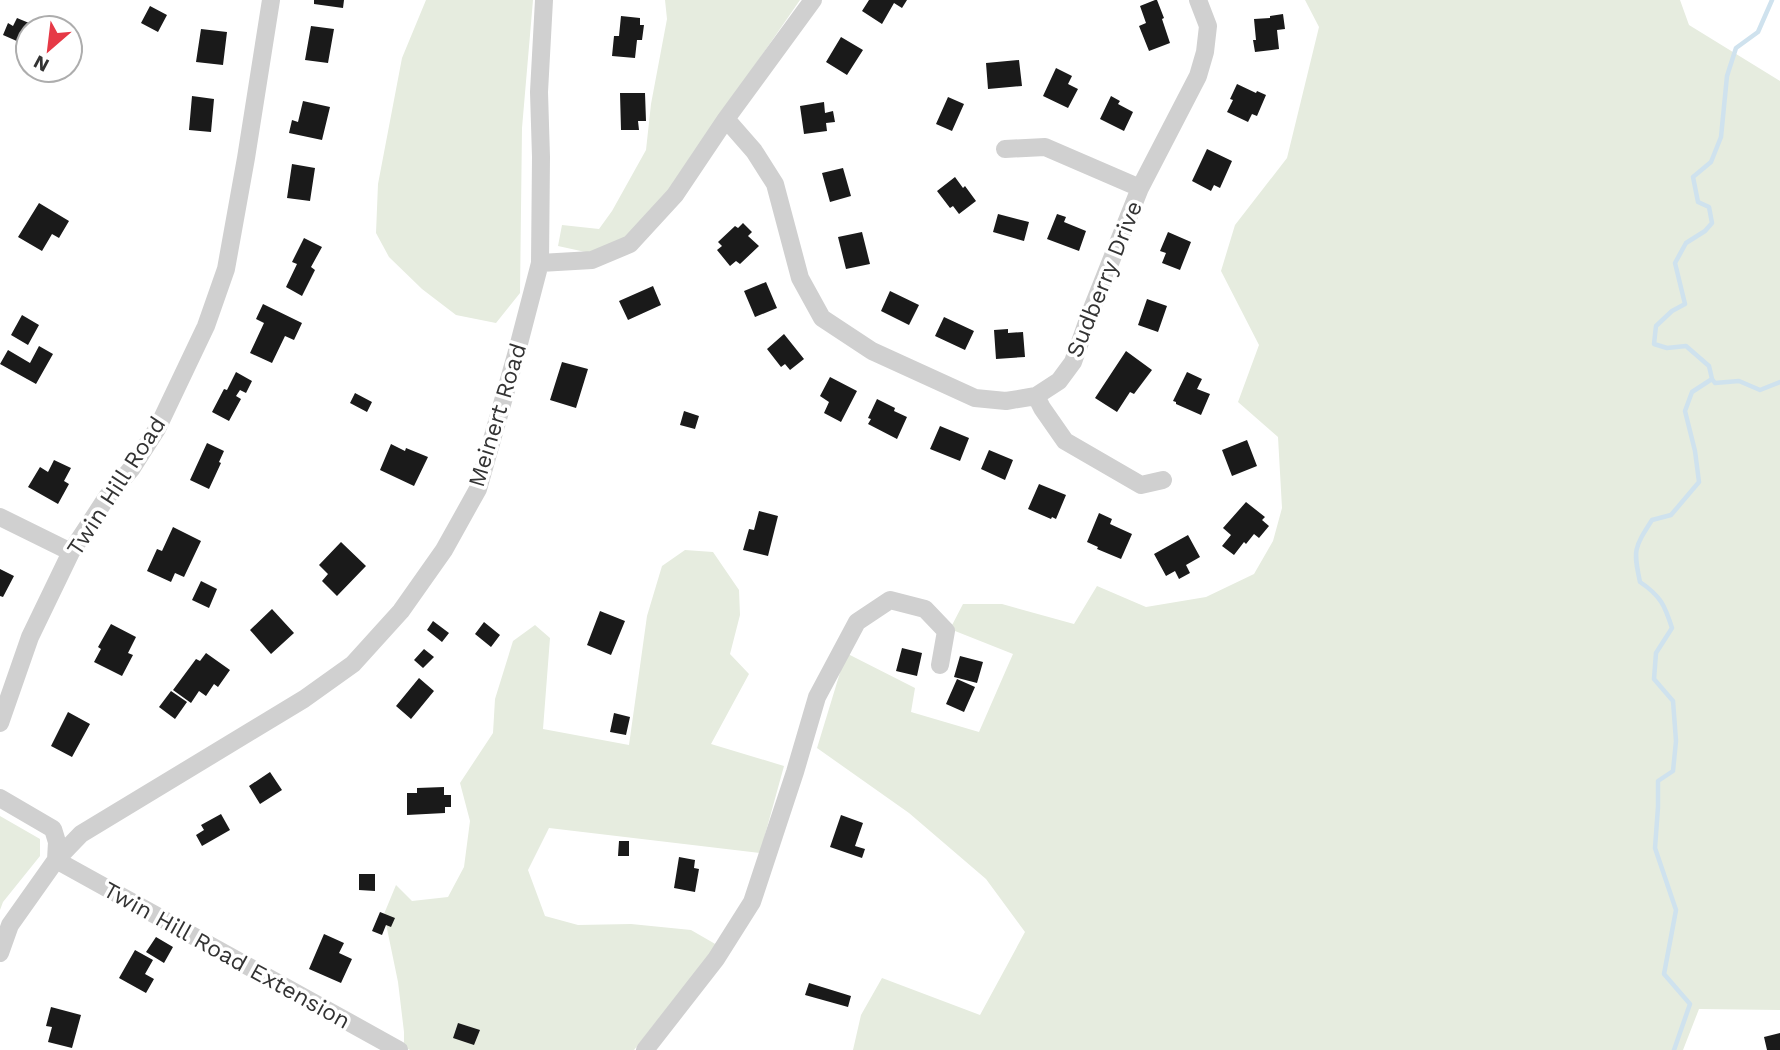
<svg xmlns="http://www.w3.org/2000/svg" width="1780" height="1050" font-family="'Work Sans',sans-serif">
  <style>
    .green { fill: #e6ecdf }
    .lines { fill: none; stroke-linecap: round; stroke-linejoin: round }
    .stream { stroke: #cfe2ee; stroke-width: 4.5 }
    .building { fill: #1a1a1a }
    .minor { stroke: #d0d0d0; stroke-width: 18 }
    .labels { text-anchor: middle; stroke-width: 7; stroke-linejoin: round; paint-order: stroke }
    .street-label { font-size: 23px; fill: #333; stroke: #fff }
  </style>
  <rect width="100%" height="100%" fill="#fff"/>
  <!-- green -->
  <path class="green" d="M426,0H533L522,128L520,293L496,323L456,315L422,289L389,257L376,233L378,184L402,58Z
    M665,0H800L666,194L622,241L590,253L558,246L562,225L599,229L612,211L646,150L651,104L667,19Z
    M1305,0H1680L1689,25L1780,81V1010L1699,1009L1683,1050H853L861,1015L882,978L980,1015L1025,932L986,879L909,813L817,748L846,653L915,688L911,712L979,732L1013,654L950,629L963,604H1002L1074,624L1097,586L1146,607L1206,597L1254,574L1273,541L1282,508L1278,437L1238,402L1259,345L1221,271L1235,225L1287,158L1319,27Z
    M685,550L713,552L739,590L740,615L730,654L749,674L711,744L784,766L760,853L549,828L528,870L545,916L578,925L631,924L691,930L717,945L634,1050H410L404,1047V1032L398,982L384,914L396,885L412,901L448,897L464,867L470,821L460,783L493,733L495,699L513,641L535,625L550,638L543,729L629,745L647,616L662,566Z
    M0,816L40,839V856L3,902L0,910Z"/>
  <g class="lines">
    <!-- stream -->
    <path class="stream" d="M1712,379L1715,383L1739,381L1760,390L1780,382
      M1674,1050L1690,1004L1664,974L1676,910L1655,848L1658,807V781L1673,771L1676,741L1673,701L1654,679L1656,653L1672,628C1665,606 1661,596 1640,582C1633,550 1634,548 1652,520L1671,515L1699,482L1695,451L1685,411L1692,392L1712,379L1709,366L1686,346L1667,348L1654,344L1656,326L1672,311L1685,304L1675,263L1686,243L1705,231L1712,223L1709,207L1698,202L1693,177L1711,162L1721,137L1727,76L1736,48L1758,32L1772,0"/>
  </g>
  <!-- building -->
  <path class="building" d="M314,0H344L343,8L314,4Z
    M869,0H907L902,8L894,3L882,24L862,11Z
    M1155,0H1157L1164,18L1162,19L1170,43L1149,51L1139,26L1146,23L1140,6Z
    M150,6L167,15L158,32L141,23Z
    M1283,14L1285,29L1277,30L1279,49L1255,52L1253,40H1256L1254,19L1270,18V16Z
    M621,16L640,18V25H644L642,40H637L635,58L612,56L614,36H619Z
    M17,18L41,28H28V50L17,45L19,42L3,35L8,23L13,26Z
    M311,26L334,29L328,63L305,60Z
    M201,29L227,32L223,65L196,62Z
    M841,37L863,50L847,75L826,62Z
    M1019,60L1022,86L988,89L986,63Z
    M1056,68L1072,76L1068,84L1078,89L1068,108L1043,96Z
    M1237,84L1256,93L1257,91L1266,95L1257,116L1252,114L1248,122L1227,112L1233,100L1230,99Z
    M620,93H645L646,121H638L639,130H621Z
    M192,96L214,99L211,132L189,130Z
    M1111,96L1120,101L1118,104L1133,112L1124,131L1100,119Z
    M948,97L964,104L952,131L936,124Z
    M303,101L330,107L322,140L289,133L292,120L298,122Z
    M824,102L825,113L833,111L835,122L826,123L827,131L804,134L800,106Z
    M1207,149L1232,161L1220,188L1214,185L1211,191L1192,181Z
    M292,164L315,168L310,201L287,198Z
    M843,168L851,196L830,202L822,173Z
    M955,177L963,188L965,186L976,201L959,214L953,206L950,208L937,191Z
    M39,203L69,221L59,238L52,234L42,251L18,237Z
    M998,214L1029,222L1024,241L993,232Z
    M1057,214L1066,217L1064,222L1086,231L1079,251L1047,239Z
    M743,223L752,232L748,236L759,246L740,264L736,261L730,266L717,250L722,246L718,242L735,226L738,228Z
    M862,232L870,264L846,269L838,237Z
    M1168,232L1191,242L1180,270L1162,263L1166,253L1160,251Z
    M304,238L322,247L311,267L315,270L302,296L286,287L297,264L292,262Z
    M766,282L777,308L755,317L744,291Z
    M653,286L661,305L628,320L619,301Z
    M890,291L919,305L909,325L881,311Z
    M1147,299L1167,306L1158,332L1138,325Z
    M263,304L302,323L294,340L285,336L272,363L250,353L264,323L256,319Z
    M22,315L39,325L28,345L11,335Z
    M944,317L974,331L965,350L935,336Z
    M1008,329V333L1023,332L1025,357L996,359L994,330Z
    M784,334L804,359L790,370L785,364L781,367L767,349Z
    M39,346L53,354L36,384L0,364L8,350L30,363Z
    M1126,351L1152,370L1134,394L1130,392L1117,412L1095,398Z
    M562,362L588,369L576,408L550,400Z
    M236,372L252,381L246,393L240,390L236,396L241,399L229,421L212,412L224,389L227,390Z
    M1187,372L1202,379L1197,389L1210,394L1201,415L1176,404V402L1173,401Z
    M830,377L857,391L841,422L824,413L829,402L820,396Z
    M355,393L372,402L367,412L350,403Z
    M877,399L895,408L894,411L907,417L897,439L868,424L871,419L868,418Z
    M684,411L699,416L695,429L680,425Z
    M940,426L969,438L960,461L930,449Z
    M1247,440L1257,466L1232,476L1222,450Z
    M207,443L224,451L219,462L221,463L209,489L190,480Z
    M391,444L405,451L406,448L428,457L414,486L380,470Z
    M989,450L1013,460L1005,480L981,469Z
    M54,460L71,468L64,481L69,484L58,504L28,487L40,467L48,472Z
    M1039,484L1066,495L1056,519L1052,517L1051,519L1028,509Z
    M1246,502L1265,517L1262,520L1269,526L1259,538L1254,534L1246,544L1244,542L1234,555L1222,546L1231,535L1223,528Z
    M759,511L778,516L768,556L743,550L749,529L754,530Z
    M1099,513L1112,519L1110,524L1132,534L1121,559L1097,549L1098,547L1087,542Z
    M173,527L201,541L184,577L175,573L171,582L147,571L157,549L162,551Z
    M1188,535L1200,557L1186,565L1190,573L1179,579L1175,571L1166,576L1154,554Z
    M341,542L366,566L337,596L322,581L328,574L319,565Z
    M0,569L14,576L3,597L0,596Z
    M201,581L217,589L209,608L192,600Z
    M272,609L294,633L271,654L250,630Z
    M600,611L625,621L611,655L587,645Z
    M433,621L449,633L442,642L427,630Z
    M484,622L500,635L491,647L475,634Z
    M111,624L136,637L128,653L133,655L122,676L94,662L101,649L98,647Z
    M902,648L922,653L917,676L896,671Z
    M424,649L434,657L423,668L414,660Z
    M206,653L230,670L218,687L214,684L206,696L199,691L191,703L173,690L196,659L200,661Z
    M960,656L983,662L977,683L954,677Z
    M419,678L434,691L411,719L396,706Z
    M957,679L975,687L964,712L946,704Z
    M171,691L187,702L175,719L159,707Z
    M68,712L90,724L72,757L51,746Z
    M614,713L630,717L626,735L610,732Z
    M270,772L282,790L260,804L249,786Z
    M444,787V795H451V807H445V813L407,815V793H417V788Z
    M221,814L230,830L202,846L196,835L204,830L201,825Z
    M841,815L863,823L855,846L865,849L862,858L830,847Z
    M619,841H629V856H618Z
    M679,857L695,860L694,868L699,869L695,892L674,888Z
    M359,874H375V891L359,890Z
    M380,912L395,918L391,927L386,925L382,935L372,931Z
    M324,934L344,943L339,953L352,959L341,983L309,969Z
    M156,937L173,947L164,963L146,952Z
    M135,950L153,960L145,974L154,979L146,993L119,978Z
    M809,983L851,996L848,1007L805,995Z
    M51,1007L81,1015L72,1048L48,1042L52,1027L46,1026Z
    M458,1023L480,1030L474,1045L453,1038Z
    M1780,1033V1050H1767L1764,1037Z"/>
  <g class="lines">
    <!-- minor -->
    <path class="minor" d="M726,119L754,151L775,184L800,278L822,318L872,351L975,398L1006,401L1036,396L1059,381L1073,362L1091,311L1140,188L1198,76L1205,52L1208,26L1198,0
      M1005,149L1045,147L1140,188
      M540,263L592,260L630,244L675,195L726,119L813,0
      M1036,396L1042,408L1065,441L1141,485L1163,480
      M0,517L71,552
      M0,723L30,637L71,552L107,497L132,468L157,429L206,326L226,269L246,158L271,0
      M0,798L53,829L57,842L56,860L399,1050
      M0,953L10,925L56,860L81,834L304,699L353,664L401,611L444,550L478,489L516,355L540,263L541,157L539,92L544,0
      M645,1050L716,959L752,902L795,772L817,697L857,622L890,600L925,609L946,631L940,665"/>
  </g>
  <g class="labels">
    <!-- street labels -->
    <g class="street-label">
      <text transform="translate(1104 279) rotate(-68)" y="8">Sudberry Drive</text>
      <text transform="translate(497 415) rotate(-73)" y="8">Meinert Road</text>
      <text transform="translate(116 486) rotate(-57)" y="8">Twin Hill Road</text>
      <text transform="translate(227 955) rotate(29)" y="8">Twin Hill Road Extension</text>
    </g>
  </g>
  <!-- north arrow -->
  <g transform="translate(49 49) rotate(208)"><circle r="33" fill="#ffffff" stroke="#adadad" stroke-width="2"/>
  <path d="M0-5L12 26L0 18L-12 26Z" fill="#e63946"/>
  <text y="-10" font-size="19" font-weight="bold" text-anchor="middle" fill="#333333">N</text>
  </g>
</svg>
